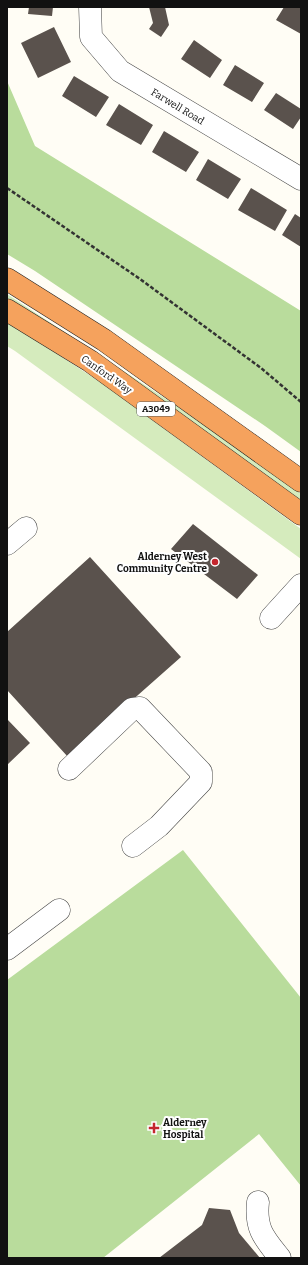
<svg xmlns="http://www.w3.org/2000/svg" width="308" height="1265" font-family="Bitter,serif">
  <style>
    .green { fill: #d5ebbd }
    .forest { fill: #b9dc9c }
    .building { fill: #5a524d }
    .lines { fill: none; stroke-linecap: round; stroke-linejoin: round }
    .minor-casing { stroke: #444; stroke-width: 23 }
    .highway-casing { stroke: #222; stroke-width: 23 }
    .path { stroke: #333; stroke-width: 2.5; stroke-dasharray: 4 2; stroke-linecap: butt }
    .minor { stroke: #fff; stroke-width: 22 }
    .highway { stroke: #f5a25d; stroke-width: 22 }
    .poi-dot { fill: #c4262e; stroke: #fff; stroke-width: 1.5 }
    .labels { text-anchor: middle; stroke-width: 4; stroke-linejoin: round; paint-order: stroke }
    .shield { fill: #fff; stroke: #585858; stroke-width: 1 }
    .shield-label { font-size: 9px; font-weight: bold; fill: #111 }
    .street-label { font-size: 10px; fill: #111; stroke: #fff }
    .poi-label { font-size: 10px; font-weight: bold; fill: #111; stroke: #fff; text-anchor: end }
  </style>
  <rect width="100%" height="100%" fill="#fffdf5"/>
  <!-- green -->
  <path class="green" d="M7,294L216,432L301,494V508L7,306Z
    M7,321L103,384L301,529V559L15,351L7,346Z"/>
  <!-- forest -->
  <path class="forest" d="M7,81L35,146L301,311V452L265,426L35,271L7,254Z
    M183,850L301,998V1186L259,1134L103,1258H7V980Z"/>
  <!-- building -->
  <path class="building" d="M29,7H53L52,16L28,14Z
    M149,7H165L169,25L161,37L149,29L153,23Z
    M284,7H301V34L276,20Z
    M54,27L71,62L38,78L21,43Z
    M194,40L222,60L210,78L181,59Z
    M235,65L264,83L252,102L223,85Z
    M74,76L109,97L96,117L62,96Z
    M276,93L301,109V117L293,129L264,110Z
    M119,104L153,125L141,145L106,125Z
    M164,131L199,152L186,172L152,152Z
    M208,159L241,179L228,199L196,180Z
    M251,188L287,210L275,231L238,210Z
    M295,214L301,218V247L282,235Z
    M193,524L258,575L237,599L171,549Z
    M90,557L181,657L68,757L7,690V632Z
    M7,719L30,743L7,765Z
    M209,1208L230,1210L239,1233L260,1258H159L202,1225Z"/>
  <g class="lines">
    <defs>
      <path id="minor" d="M90,7L91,37L120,71L301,179
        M7,544L26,528
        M271,618L301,585
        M69,769L132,709L140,708L201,772V782L159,826L133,846
        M7,949L59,910
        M258,1202C255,1229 264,1238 280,1258"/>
      <path id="highway" d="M7,279L104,340L301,481
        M7,310L90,361L301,514"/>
    </defs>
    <!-- minor casing -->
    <use href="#minor" class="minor-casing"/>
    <!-- highway casing -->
    <use href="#highway" class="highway-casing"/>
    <!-- path -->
    <path class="path" d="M7,188L140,279L261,368L301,402"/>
    <!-- minor -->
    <use href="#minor" class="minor"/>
    <!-- highway -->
    <use href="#highway" class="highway"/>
  </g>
  <!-- markers -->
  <g class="poi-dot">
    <circle cx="215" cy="562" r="4"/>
    <path d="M152 1122h4v4h4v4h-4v4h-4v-4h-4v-4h4z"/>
  </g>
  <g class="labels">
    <!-- shield labels -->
    <rect class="shield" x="137" y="402" width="38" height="14" rx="3"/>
    <g class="shield-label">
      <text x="156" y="412">A3049</text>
    </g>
    <!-- street labels -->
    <g class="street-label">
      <text transform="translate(178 106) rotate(31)" y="4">Farwell Road</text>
      <text transform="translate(107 374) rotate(35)" y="4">Canford Way</text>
    </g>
    <!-- poi labels -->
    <g class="poi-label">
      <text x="207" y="560">Alderney West<tspan x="207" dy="12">Community Centre</tspan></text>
      <text x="163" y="1126" text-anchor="start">Alderney<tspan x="163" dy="12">Hospital</tspan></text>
    </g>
  </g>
  <!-- border -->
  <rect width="308" height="1265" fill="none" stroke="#111111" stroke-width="16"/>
</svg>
